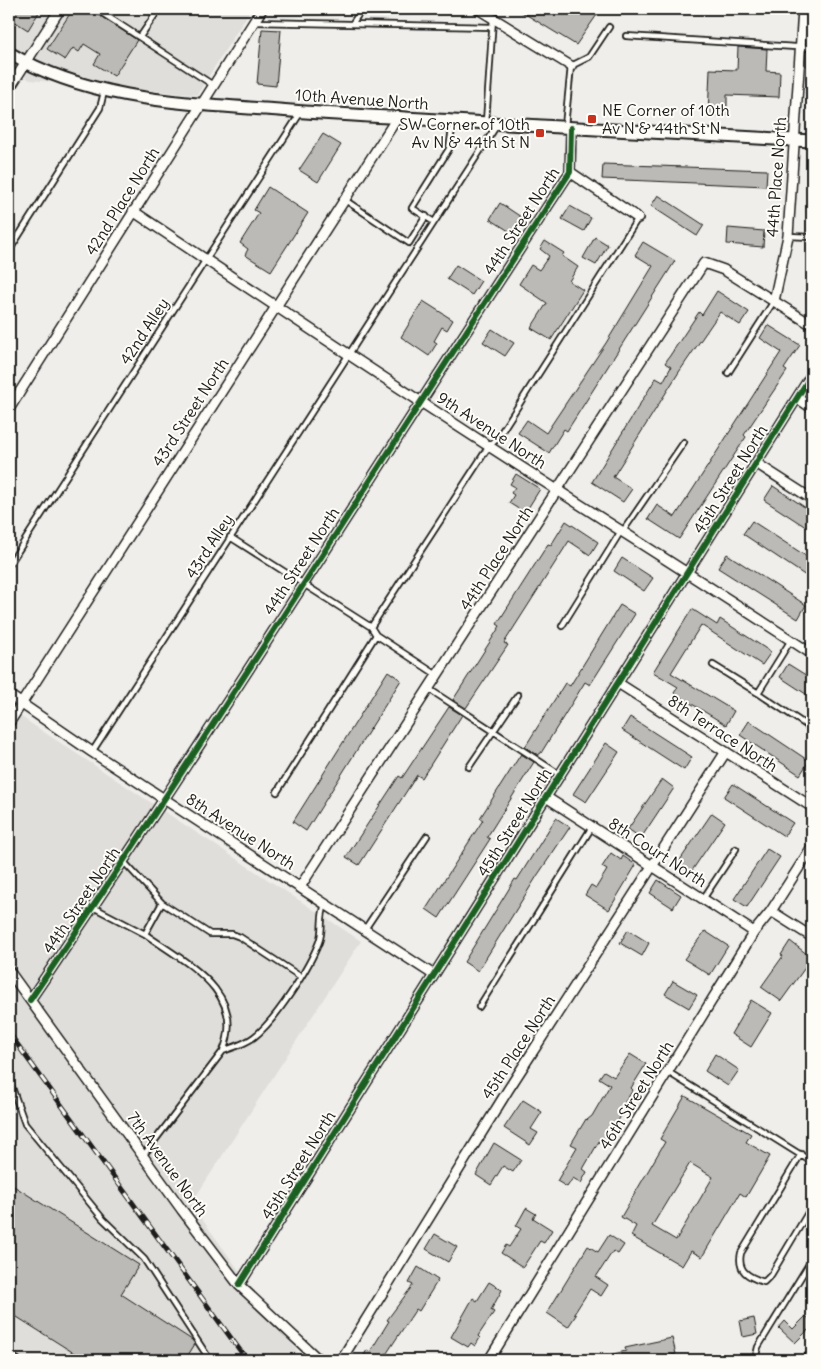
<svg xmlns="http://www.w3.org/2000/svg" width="821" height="1369" font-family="Delius,sans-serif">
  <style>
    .built { fill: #e0deda }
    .building { fill: #bbbab6; stroke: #1c1c1c; fill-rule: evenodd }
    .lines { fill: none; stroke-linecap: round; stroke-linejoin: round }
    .service-casing { stroke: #1c1c1c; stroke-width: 8 }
    .minor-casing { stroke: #1c1c1c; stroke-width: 12 }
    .tertiary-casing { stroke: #1c1c1c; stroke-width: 15 }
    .secondary-casing { stroke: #1c1c1c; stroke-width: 16 }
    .service { stroke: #fdfcf7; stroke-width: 4.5 }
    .minor { stroke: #fdfcf7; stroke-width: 9 }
    .tertiary { stroke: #fdfcf7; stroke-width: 11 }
    .secondary { stroke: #fdfcf7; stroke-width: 12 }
    .rail-casing { stroke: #1c1c1c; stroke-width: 5 }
    .rail { stroke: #fdfcf7; stroke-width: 3; stroke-dasharray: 9; stroke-linecap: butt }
    .cycleway-casing { stroke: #fdfcf7; stroke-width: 9 }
    .cycleway { stroke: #1b5e20; stroke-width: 6 }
    .poi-dot { fill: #c8321e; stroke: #fdfcf7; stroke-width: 2 }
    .labels { text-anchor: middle; stroke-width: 4; stroke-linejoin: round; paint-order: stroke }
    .street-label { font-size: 16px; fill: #1c1c1c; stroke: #fdfcf7 }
    .poi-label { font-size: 16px; fill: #1c1c1c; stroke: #fdfcf7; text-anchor: start }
  </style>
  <rect width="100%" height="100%" fill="#f0eeea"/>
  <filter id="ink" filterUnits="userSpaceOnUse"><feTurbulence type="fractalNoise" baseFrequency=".02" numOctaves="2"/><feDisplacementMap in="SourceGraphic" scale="10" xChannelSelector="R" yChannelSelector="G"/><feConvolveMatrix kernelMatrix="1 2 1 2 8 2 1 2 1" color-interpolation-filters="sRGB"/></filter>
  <g filter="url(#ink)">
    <!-- built -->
    <path class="built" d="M9,9H251L197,95L30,80L9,67Z
      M9,709L361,941L191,1204L304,1360H9Z"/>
    <!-- building -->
    <path class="building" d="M9,9H41L28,30L9,18Z
      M73,9H92L94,12L137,40L114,76L94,64L100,54L84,44L79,52L73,48L65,60L47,49Z
      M517,9H601L576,45Z
      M262,29L281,30L276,86L257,84Z
      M738,47L767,49L766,71L780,72L779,97L727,95V116H708L710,69L737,70Z
      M323,134L341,145L318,182L299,170Z
      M603,164L767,170L766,186L602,179Z
      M268,187L308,213L271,271L245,255L248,249L240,243L259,213L254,210Z
      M658,195L704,225L697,236L651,206Z
      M500,203L521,217L512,233L490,219Z
      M570,206L591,218L584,231L562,219Z
      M728,228L764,231L763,247L727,244Z
      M595,237L608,245L596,265L583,258Z
      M545,241L564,253L562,256L578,267L569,281L583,290L551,340L531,328L547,303L519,284L531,265L539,270L549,256L540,249Z
      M643,242L675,261L567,431L564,429L549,453L518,433L527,420L546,433L606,343L653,266L635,255Z
      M456,265L481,281L472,295L447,279Z
      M717,291L749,312L740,325L720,312L679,372L613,477L632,489L623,502L592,482L656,378L663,382L671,367L665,363L699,312L702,315Z
      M423,301L453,320L447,330L442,327L434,341L437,343L429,356L401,337Z
      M768,325L800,345L784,369L787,371L744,435L746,437L679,539L648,519L657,505L675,517L781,352L760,338Z
      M492,329L514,343L505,356L483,342Z
      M516,474L540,489L525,513L509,503L514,495L511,493L515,487L510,484Z
      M773,486L812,512V531L764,500Z
      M566,521L598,542L590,555L569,541L504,643L508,645L466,708L453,700L500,626L497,624L548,544L551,545Z
      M752,521L812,560V580L743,534Z
      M727,554L806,605L798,619L718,568Z
      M622,558L653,578L644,591L614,571Z
      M620,605L635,614L590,685L585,682L541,753L538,755L525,747L565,683L570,686Z
      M692,609L717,625L720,619L771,652L762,665L701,625L671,673L734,711L726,725L674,693L678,687L653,672Z
      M788,664L812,679V698L780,677Z
      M388,671L401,680L306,831L293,822Z
      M449,707L462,715L422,778L417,775L359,865L346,857L399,776L402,778Z
      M630,717L692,757L684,770L622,730Z
      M749,721L809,761L800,775L740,735Z
      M606,743L619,752L586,802L573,794Z
      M521,754L534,762L487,837L490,839L439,918L426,909L483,820L480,818Z
      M662,779L674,788L641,838L628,829Z
      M733,784L793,823L784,836L724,797Z
      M712,813L725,822L691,872L678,863Z
      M556,818L570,827L537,876L478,971L464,962L515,879L517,880Z
      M767,849L780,857L747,907L734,899Z
      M611,853L621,860L623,856L636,865L609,910L585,895L591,885L596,888L607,870L602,867Z
      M658,880L681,895L673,908L650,893Z
      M628,930L649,943L642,956L620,943Z
      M705,931L728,946L710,975L684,959Z
      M790,941L812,958L781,1001L761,987L783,956L781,955Z
      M673,981L697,995L689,1008L665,994Z
      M751,1000L772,1013L751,1047L731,1034Z
      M630,1054L646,1064L631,1088L633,1090L625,1102L628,1104L606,1141L601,1138L583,1169L587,1172L581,1183L573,1178L567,1187L557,1181L577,1147L571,1144L586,1119L587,1120L592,1116L610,1085L599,1078L604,1071L614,1077Z
      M715,1054L739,1070L728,1086L705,1071Z
      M685,1096L751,1134L746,1142L770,1156L746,1197L740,1193L702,1257L691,1251L682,1266L631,1236L636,1226L621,1217L665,1142L660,1139ZM690,1163L713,1177L676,1240L652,1226Z
      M523,1100L542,1112L531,1129L538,1133L530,1145L504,1128Z
      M494,1143L521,1160L513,1172L503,1166L491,1185L476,1175Z
      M9,1183L139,1265L121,1294L192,1340L195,1344L185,1360H85L9,1312Z
      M526,1208L536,1214L533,1218L552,1230L544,1243L540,1241L523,1267L501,1253L506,1245L509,1247L521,1229L516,1226Z
      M435,1234L457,1247L448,1262L426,1249Z
      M609,1235L624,1245L618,1254L613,1251L596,1277L608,1285L601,1296L590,1289L574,1314L576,1315L568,1327L547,1313L588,1246L598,1252Z
      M418,1267L438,1280L419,1311L416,1309L383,1359L385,1360H361L367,1350L370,1352L389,1321L387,1320L413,1285L409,1283Z
      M489,1282L502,1290L491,1310L494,1312L478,1336L480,1338L475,1346L471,1343L468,1347L451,1337L473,1298L477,1301Z
      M806,1316L812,1322V1335L808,1330L795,1343L779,1328L785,1321L793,1329Z
      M754,1318L757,1334L743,1337L740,1321Z
      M672,1338L676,1354L659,1358V1360H601L600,1357L626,1351L625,1348Z"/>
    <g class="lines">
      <defs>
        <path id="service" d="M96,9L213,85
          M255,22L492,27
          M352,24L362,9
          M626,36L812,48
          M140,37L159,9
          M486,122L493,18
          M565,126L571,66L589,57L609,27
          M345,200L409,243L426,216
          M434,222L412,208L449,149L453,122
          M788,236L812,237
          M9,251L100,108L104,92
          M728,373L774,301
          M623,531L684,442
          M230,537L371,627L376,635L437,675
          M9,565L301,112
          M562,626L621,531
          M371,627L489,446L497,439L638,218
          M791,640L758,693L812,729
          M713,665L758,693
          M429,689L559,774
          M92,752L497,125
          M469,767L518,695
          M277,792L376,635
          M703,899L736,849
          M162,903L210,934H232L240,937L301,977
          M93,907L145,934L162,903L124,862
          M365,929L427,836
          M479,1007L592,827
          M223,1051C234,1047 245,1044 254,1037C276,1020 309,968 319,942C324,929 319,919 325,905
          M668,1072L812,1162
          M9,1079L25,1124L103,1219L144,1259L210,1360
          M801,1154L741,1253C737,1271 748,1277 764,1282L771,1275L812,1206
          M143,1156L223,1051C248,992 184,962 145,934
          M9,1354L18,1360
          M755,1360L758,1347L812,1259"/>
        <path id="minor" d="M478,9L571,66
          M9,89L60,9
          M570,172L638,218
          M133,211C251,290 368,368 487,445C595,515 705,583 812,654
          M774,301L788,236L803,9
          M797,398L812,408
          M9,409L262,9
          M756,463L812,499
          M618,683L812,807
          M9,695L92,752L434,975
          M9,723L397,118
          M546,797L754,932
          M300,887L704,263L724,270L812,325
          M771,911L812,937
          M9,971L182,1210L239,1285L319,1360
          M30,1000C215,728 389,448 570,172L571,128
          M239,1285L812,374
          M341,1360L508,1090L725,753
          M489,1360L754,932L771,911L812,847"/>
        <path id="tertiary" d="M9,53C87,99 177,103 265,109C328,114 391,117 453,121C573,128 693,135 812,141"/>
        <path id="secondary" d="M808,1360L812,1359"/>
      </defs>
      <!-- service casing -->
      <use href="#service" class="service-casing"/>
      <!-- minor casing -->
      <use href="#minor" class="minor-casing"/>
      <!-- tertiary casing -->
      <use href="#tertiary" class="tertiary-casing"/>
      <!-- secondary casing -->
      <use href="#secondary" class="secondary-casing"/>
      <!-- service -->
      <use href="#service" class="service"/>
      <!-- minor -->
      <use href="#minor" class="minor"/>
      <!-- tertiary -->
      <use href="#tertiary" class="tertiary"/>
      <!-- secondary -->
      <use href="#secondary" class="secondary"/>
      <defs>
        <path id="rail" d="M9,1033L247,1360"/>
      </defs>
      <!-- rail casing -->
      <use href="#rail" class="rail-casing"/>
      <!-- rail -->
      <use href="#rail" class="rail"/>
      <defs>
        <path id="cycleway" d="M30,1000C215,728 389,448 570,172L571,128
          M239,1285L812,374"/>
      </defs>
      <!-- cycleway casing -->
      <use href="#cycleway" class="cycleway-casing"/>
      <!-- cycleway -->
      <use href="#cycleway" class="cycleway"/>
    </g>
  </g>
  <!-- markers -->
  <g class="poi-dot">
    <rect x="587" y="114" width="10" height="10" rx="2.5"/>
    <rect x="535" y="128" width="10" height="10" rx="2.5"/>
  </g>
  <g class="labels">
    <!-- street labels -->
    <g class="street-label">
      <text transform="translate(362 99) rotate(4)" y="6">10th Avenue North</text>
      <text transform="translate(776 177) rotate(-86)" y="6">44th Place North</text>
      <text transform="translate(122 201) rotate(-58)" y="6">42nd Place North</text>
      <text transform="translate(521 221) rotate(-57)" y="6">44th Street North</text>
      <text transform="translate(144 331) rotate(-57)" y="6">42nd Alley</text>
      <text transform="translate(190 412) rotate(-57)" y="6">43rd Street North</text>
      <text transform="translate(492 430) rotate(33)" y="6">9th Avenue North</text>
      <text transform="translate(730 479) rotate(-58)" y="6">45th Street North</text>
      <text transform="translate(209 546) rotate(-57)" y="6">43rd Alley</text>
      <text transform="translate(496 558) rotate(-57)" y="6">44th Place North</text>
      <text transform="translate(301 561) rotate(-57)" y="6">44th Street North</text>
      <text transform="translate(723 733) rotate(33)" y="6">8th Terrace North</text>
      <text transform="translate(514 822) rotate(-58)" y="6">45th Street North</text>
      <text transform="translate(241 831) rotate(33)" y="6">8th Avenue North</text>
      <text transform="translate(658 852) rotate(33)" y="6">8th Court North</text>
      <text transform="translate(81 900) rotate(-56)" y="6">44th Street North</text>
      <text transform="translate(518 1047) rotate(-57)" y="6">45th Place North</text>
      <text transform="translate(636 1095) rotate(-58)" y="6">46th Street North</text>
      <text transform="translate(168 1164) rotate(54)" y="6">7th Avenue North</text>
      <text transform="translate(298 1165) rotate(-58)" y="6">45th Street North</text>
    </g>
    <!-- poi labels -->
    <g class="poi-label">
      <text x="602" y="116">NE Corner of 10th<tspan x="602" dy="18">Av N &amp; 44th St N</tspan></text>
      <text x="530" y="130" text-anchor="end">SW Corner of 10th<tspan x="530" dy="18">Av N &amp; 44th St N</tspan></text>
    </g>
  </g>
  <!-- margin -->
  <rect width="821" height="1369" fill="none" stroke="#fdfcf7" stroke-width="30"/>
  <rect x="15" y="15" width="791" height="1339" fill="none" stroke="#1c1c1c" stroke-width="2" filter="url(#ink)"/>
</svg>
